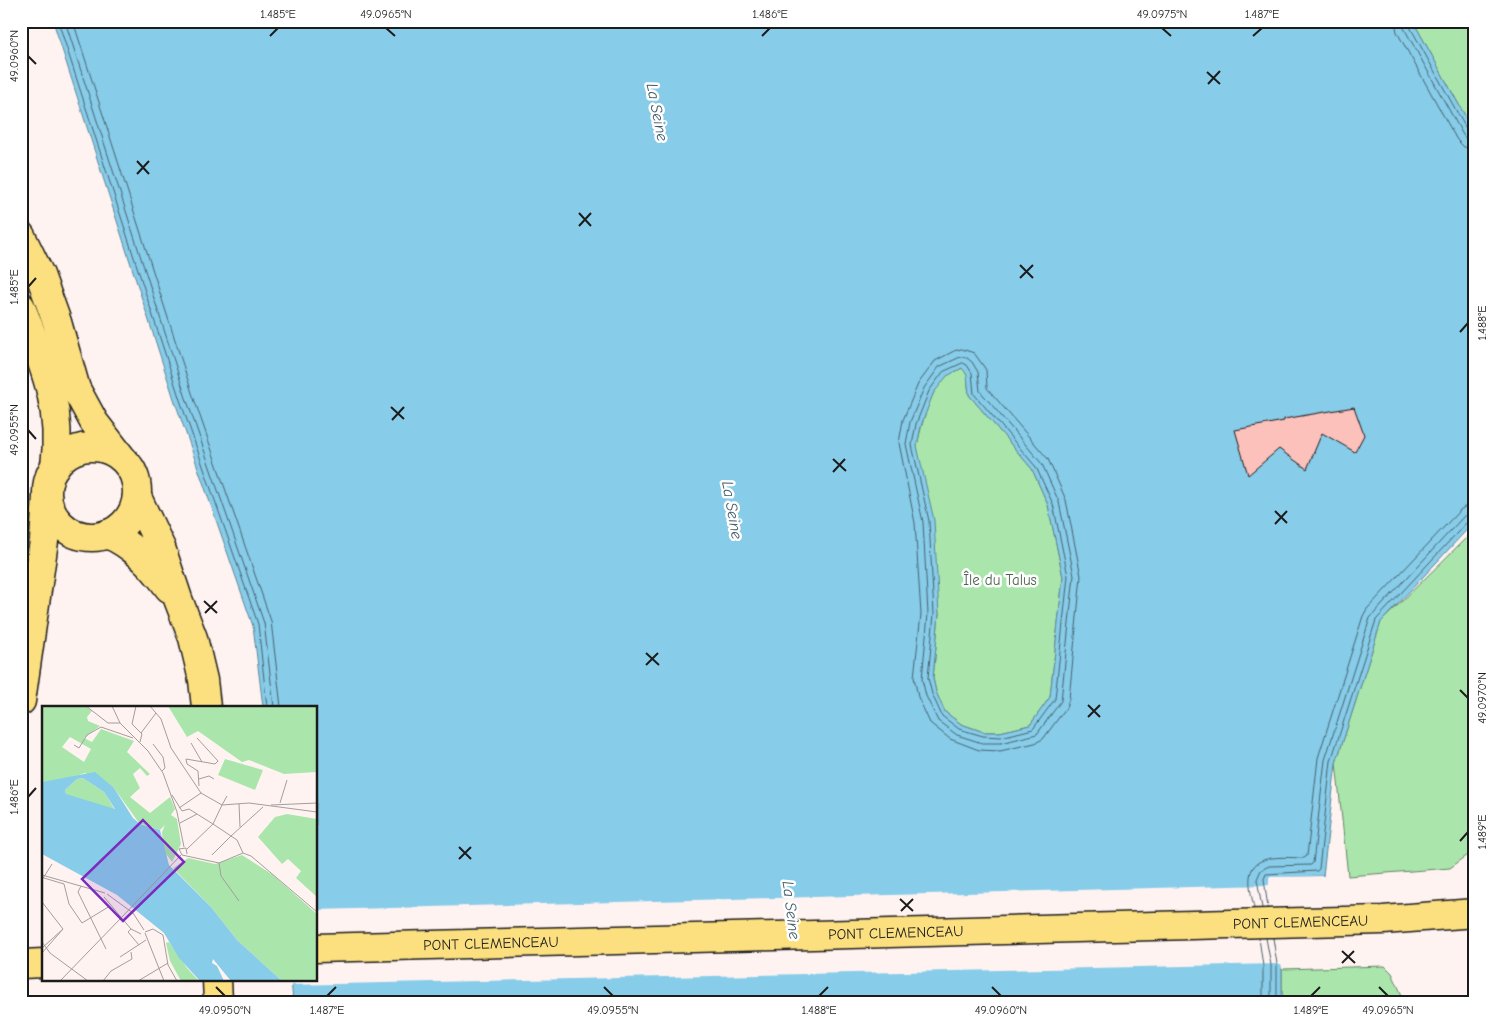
<svg xmlns="http://www.w3.org/2000/svg" width="1496" height="1023" font-family="'Comic Neue',sans-serif">
  <style>
    .green { fill: #aae6ac; stroke: #638164 }
    .water { fill: #87cce9; stroke: #5c8697; fill-rule: evenodd }
    .pier { fill: #fff3f1 }
    .lines { fill: none; stroke-linecap: round; stroke-linejoin: round }
    .shore { stroke: #47626e; stroke-width: 1 }
    .building { fill: #fdc1bb; stroke: #1c1c1c }
    .primary-casing { stroke: #1c1c1c; stroke-width: 31 }
    .primary { stroke: #fce080; stroke-width: 28 }
    .ticks { fill: none; stroke: #1c1c1c; stroke-width: 2 }
    .labels { text-anchor: middle; stroke-width: 5; stroke-linejoin: round; paint-order: stroke }
    .park-label { font-size: 15px; fill: #4e634e; stroke: #fff }
    .street-label { font-size: 15px; fill: #1c1c1c; stroke: #fff }
    .water-label { font-size: 16px; font-style: italic; fill: #415a64; stroke: #fff }
    .inset-road { fill: none; stroke: #a49d9c; stroke-width: 1 }
    .view { fill: #7b2cbf; fill-opacity: 0.15; stroke: #7b2cbf; stroke-width: 2.5 }
    .inset-edge { fill: none; stroke: #1c1c1c; stroke-width: 2.5 }
    .neatline { fill: none; stroke: #1c1c1c; stroke-width: 2 }
    .ticks-label { font-size: 12px; text-anchor: middle; fill: #1c1c1c }
  </style>
  <rect width="100%" height="100%" fill="#fff3f1"/>
  <filter id="ink" filterUnits="userSpaceOnUse"><feTurbulence type="fractalNoise" baseFrequency=".02" numOctaves="2"/><feDisplacementMap in="SourceGraphic" scale="10" xChannelSelector="R" yChannelSelector="G"/><feConvolveMatrix kernelMatrix="1 2 1 2 8 2 1 2 1" color-interpolation-filters="sRGB"/></filter>
  <g filter="url(#ink)">
    <!-- green -->
    <path class="green" d="M1413,21H1475V134Z
      M963,368L967,375L969,395L1032,469L1048,505L1063,577L1050,697L1030,725L1000,732H984L961,724L945,712L936,692L933,678L939,614L917,446C921,426 931,386 948,375C953,372 958,370 963,368Z
      M1475,529V850L1450,868L1348,876L1336,763L1381,622Z
      M1385,966L1392,973L1405,1002H1282V969Z"/>
    <!-- water -->
    <path class="water" d="M53,21H1413L1475,134V521L1381,622L1336,763L1323,876L1269,878L1282,964V1002H293L291,979H316V707H263L253,626L174,399ZM962,368L967,375L969,395L1032,469L1048,505L1063,577L1050,697L1030,725L1000,732H984L961,724L945,712L936,692L933,678L939,614L934,520L917,446L921,426L933,394L947,376Z"/>
    <!-- pier -->
    <path class="pier" d="M1326,876L1323,878L1271,880L1284,969H1282L1281,964L289,985L288,979H316V910L1269,885V877Z"/>
    <g class="lines">
      <!-- shore -->
      <path class="shore" d="M58,21L179,397L258,624L267,707
        M65,21L185,395L264,623L274,707
        M73,21L192,393L271,621L281,707
        M1395,21L1397,32L1457,140L1464,147L1475,149
        M1403,21L1404,28L1463,135L1467,140L1475,142
        M1409,21V25L1468,132L1475,135
        M962,349L974,353L982,364L986,370L987,388L1048,459L1066,500L1081,576L1069,699L1066,708L1043,739L1035,743L1000,751L979,750L950,739L930,723L918,697L914,677L921,614L915,523L899,443L903,420L918,384L935,361L954,351Z
        M961,357L967,358L972,362L978,372L980,391L1042,464L1059,502L1074,575L1061,701L1037,734L1001,743H982L957,735L938,721L926,696L922,679L928,614L923,522L906,444L910,422L924,388L939,367Z
        M963,363L967,365L972,373L974,394L1036,467L1053,504L1068,576L1055,699L1033,729L1001,737L983,736L959,729L942,716L932,694L928,678L934,614L929,521L912,445L916,424L929,391L943,372Z
        M1254,908C1252,898 1249,887 1250,877C1252,852 1287,858 1304,858L1307,856L1318,758L1363,616L1367,609L1460,510L1466,506L1475,504
        M1262,908L1257,879L1261,870L1269,866L1311,865L1313,863L1325,760L1370,618L1464,516L1469,513L1475,512
        M1268,908L1264,879L1266,874L1317,871L1319,869L1331,761L1376,620L1469,520L1475,518
        M1259,938L1263,966V1002
        M1266,938L1271,965V1002
        M1273,938L1277,964V1002"/>
    </g>
    <!-- building -->
    <path class="building" d="M1354,407L1364,435L1355,452L1322,433L1307,469L1279,449L1248,475L1235,430L1284,421V419Z"/>
    <g class="lines">
      <defs>
        <g id="primary">
          <path d="M21,236L40,275L57,322L76,389L94,422L121,457"/>
          <path d="M21,307C43,364 63,405 55,467"/>
          <circle cx="92" cy="492" r="45"/>
          <path d="M137,497L161,548L178,599L193,638L203,680L206,707"/>
          <path d="M107,534C134,545 153,566 169,588"/>
          <path d="M21,701L44,541L47,496"/>
          <path id="s1" d="M316,948L1383,920L1475,913"/>
          <path d="M21,964L44,963"/>
          <path d="M217,979L218,1002"/>
        </g>
      </defs>
      <!-- primary casing -->
      <use href="#primary" class="primary-casing"/>
      <!-- primary -->
      <use href="#primary" class="primary"/>
    </g>
  </g>
  <!-- ticks -->
  <path class="ticks" d="M386,28L395,36M1162,28L1171,36M270,36L278,28M762,36L770,28M1253,36L1262,28M28,56L36,64M1207,72L1220,84M1208,84L1220,71M137,161L149,174M137,174L149,161M579,213L591,226M579,226L591,213M1020,265L1033,278M1020,278L1033,265M28,287L36,278M1460,332L1468,323M391,407L404,419M392,420L404,407M28,430L36,439M833,459L846,471M833,472L845,459M1275,511L1287,523M1275,524L1287,511M204,601L217,613M205,613L217,601M646,653L659,665M646,665L658,653M1460,690L1468,698M1088,705L1100,717M1088,717L1100,705M28,797L36,788M1460,841L1468,832M459,847L471,859M459,859L471,847M900,899L913,911M901,911L913,899M1342,951L1355,963M1342,963L1354,951M216,987L225,996M604,987L613,996M992,987L1001,996M1379,987L1388,996M327,996L336,987M819,996L828,987M1311,996L1320,987"/>
  <g class="labels">
    <!-- park labels -->
    <g class="park-label">
      <text x="1000" y="585">Île du Talus</text>
    </g>
    <!-- street labels -->
    <g class="street-label">
      <text dy="5" stroke="none"><textPath href="#s1" startOffset="985">PONT CLEMENCEAU</textPath></text>
      <text dy="5" stroke="none"><textPath href="#s1" startOffset="580">PONT CLEMENCEAU</textPath></text>
      <text dy="5" stroke="none"><textPath href="#s1" startOffset="175">PONT CLEMENCEAU</textPath></text>
    </g>
    <!-- water labels -->
    <g class="water-label">
      <text transform="translate(658 112) rotate(79)" y="6">La Seine</text>
      <text transform="translate(733 510) rotate(80)" y="6">La Seine</text>
      <text transform="translate(792 910) rotate(83)" y="6">La Seine</text>
    </g>
  </g>
  <!-- overview -->
  <g transform="translate(42 706)">
    <rect width="275" height="275" fill="#fff3f1"/>
    <path d="M0,0H43L50,5L45,11L46,15L58,20L42,32L50,36L59,23L92,35L85,46L108,68L105,70L98,62L91,68L98,82L88,91L108,107L128,91L133,103L129,109L135,113L139,138L130,156L121,144L120,126L123,119L118,124L97,117L72,82L43,67L19,75L0,76ZM28,31L49,43L42,56L20,41ZM126,0H275V66L242,68L207,54L200,56L156,25L145,31ZM183,53L221,64L213,84L176,69ZM41,72L62,86L73,104L24,89L23,84L35,73ZM245,108L275,113V191L254,172L259,165L246,153L240,158L216,131L233,111ZM200,149L231,169L275,208V275H240L195,234L169,201L131,162L146,152L173,158ZM127,236L145,262L157,275H139L128,255L124,237Z" fill="#aae6ac" fill-rule="evenodd"/>
    <path d="M53,66L72,82L91,112L98,118L118,124L127,159L169,201L195,234L240,275H189L171,253L170,257L175,260L182,275H158L137,252L122,227L75,189L0,148V76ZM41,72L62,86L73,103L24,88L23,84L35,73Z" fill="#87cce9" fill-rule="evenodd"/>
    <path class="inset-road" d="M44,0L66,17H78M70,0L78,17L106,45L121,67L135,106L142,141M94,0L90,18L100,28L98,36M108,0L119,13L129,42L159,87L180,99L185,90M99,27L114,7M155,32L176,55L173,58L144,53L145,58L156,65L157,80M149,37L160,56M111,38L121,51L123,62L120,65M32,39L37,42L45,29L59,21L91,32M157,73L167,70L172,73M130,89L140,105L147,103L171,118M238,97L245,74M197,98L198,121M229,99L275,97M137,102L159,87M138,117L155,108M171,118L195,134L201,147M189,130L221,101M145,143L171,118L180,99L207,97L275,106M201,147L209,150L275,206M145,148L144,142L137,143L140,149L177,157L201,147M170,149L189,130M177,157L179,170L197,195M0,169L63,187M2,172L22,178L27,198L40,217L68,200M0,174L10,158M39,180L36,186L64,243M65,188L91,207L102,224M62,191L89,223L99,228M0,196L21,223M79,212L139,149M89,223L86,226L97,239M103,226L111,223L121,229L126,259L135,275M103,227L122,275M0,236L8,247L46,275M0,242L21,223M0,247L21,223M78,251L104,234M18,275L79,212M61,275L69,265L90,253L89,246M96,275L126,257"/>
    <path class="view" d="M101,114L142,156L81,215L40,173Z"/>
    <rect width="275" height="275" class="inset-edge"/>
  </g>
  <!-- margin -->
  <rect width="1496" height="1023" fill="none" stroke="#fff" stroke-width="55"/>
  <rect x="28" y="28" width="1440" height="968" class="neatline"/>
  <g class="ticks-label">
    <text x="278" y="18">1.485°E</text>
    <text x="386" y="18">49.0965°N</text>
    <text x="770" y="18">1.486°E</text>
    <text x="1162" y="18">49.0975°N</text>
    <text x="1262" y="18">1.487°E</text>
    <text transform="translate(14 56) rotate(-90)" y="4">49.0960°N</text>
    <text transform="translate(14 287) rotate(-90)" y="4">1.485°E</text>
    <text transform="translate(1482 323) rotate(-90)" y="4">1.488°E</text>
    <text transform="translate(14 430) rotate(-90)" y="4">49.0955°N</text>
    <text transform="translate(1482 698) rotate(-90)" y="4">49.0970°N</text>
    <text transform="translate(14 797) rotate(-90)" y="4">1.486°E</text>
    <text transform="translate(1482 832) rotate(-90)" y="4">1.489°E</text>
    <text x="225" y="1014">49.0950°N</text>
    <text x="327" y="1014">1.487°E</text>
    <text x="613" y="1014">49.0955°N</text>
    <text x="819" y="1014">1.488°E</text>
    <text x="1001" y="1014">49.0960°N</text>
    <text x="1311" y="1014">1.489°E</text>
    <text x="1388" y="1014">49.0965°N</text>
  </g>
</svg>
